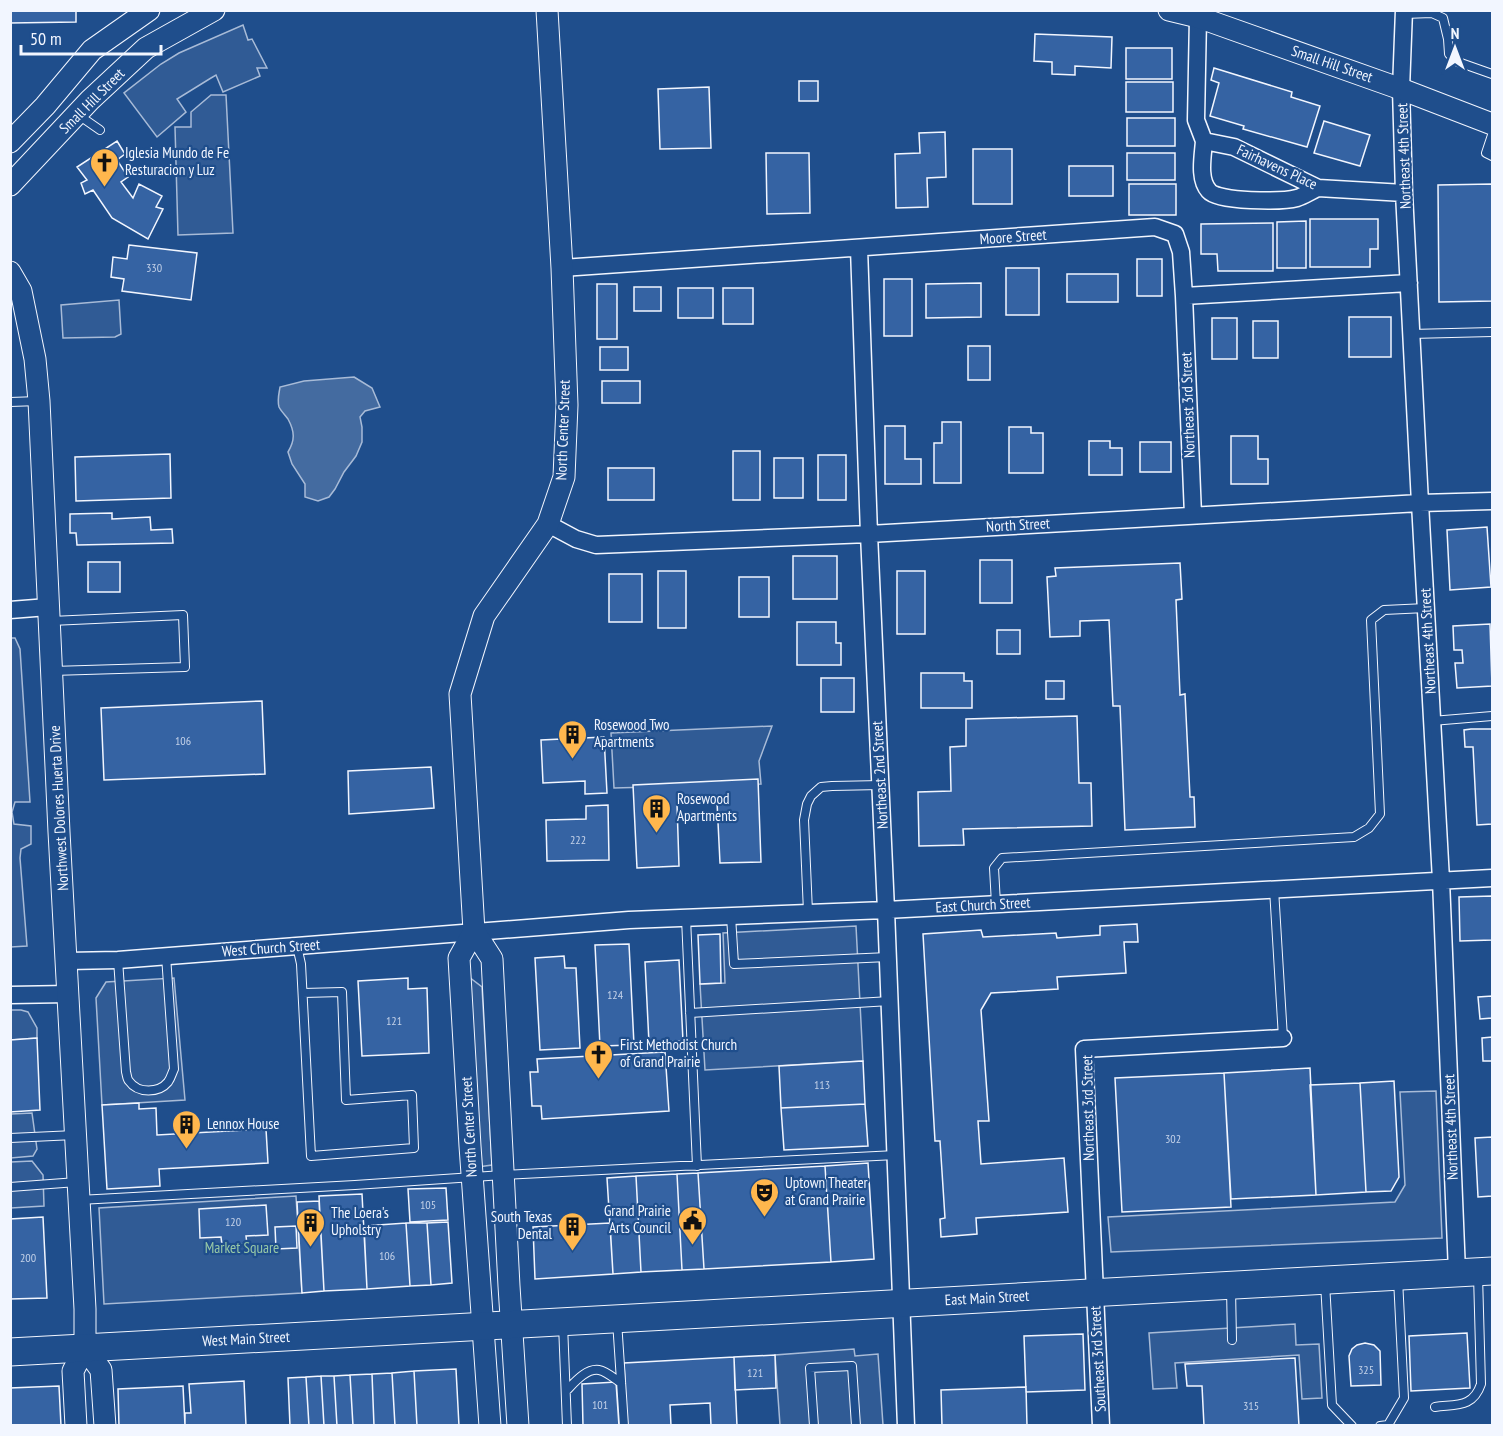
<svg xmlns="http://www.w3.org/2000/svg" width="1503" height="1436" font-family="'PT Sans Narrow',sans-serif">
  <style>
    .built { fill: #305b95; stroke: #a8bbd7; stroke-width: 1.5 }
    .water { fill: #446ba0; stroke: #a8bbd7; stroke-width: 1.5 }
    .building { fill: #3563a3; stroke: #f2f6ff; stroke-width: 1.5 }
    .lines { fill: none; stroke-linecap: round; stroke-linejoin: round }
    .service-casing { stroke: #f2f6ff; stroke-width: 10 }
    .minor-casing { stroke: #f2f6ff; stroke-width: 19 }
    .tertiary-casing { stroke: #f2f6ff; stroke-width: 23 }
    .primary-casing { stroke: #f2f6ff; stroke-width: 29 }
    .service { stroke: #1f4e8c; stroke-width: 8 }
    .minor { stroke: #1f4e8c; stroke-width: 16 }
    .tertiary { stroke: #1f4e8c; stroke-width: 21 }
    .primary { stroke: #1f4e8c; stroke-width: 27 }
    .labels { text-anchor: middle; stroke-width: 4.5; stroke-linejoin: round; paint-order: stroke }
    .number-label { font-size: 12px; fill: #c3d1e8 }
    .street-label { font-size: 15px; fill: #f2f6ff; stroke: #1f4e8c }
    .poi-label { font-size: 15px; fill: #f2f6ff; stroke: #1f4e8c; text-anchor: start }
    .park-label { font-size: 15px; fill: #97c8a6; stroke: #1f4e8c }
  </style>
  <rect width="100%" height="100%" fill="#1f4e8c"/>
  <!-- built -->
  <path class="built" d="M243,25L248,40L252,39L267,68H257L260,76L223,92L216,75L211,78L177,99L186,112L157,137L124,93L161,64L179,53Z
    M211,95H226L233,233L178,235L175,127H191V112Z
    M119,300L121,334L115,337L63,338L61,305Z
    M10,638H15L20,649L30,802H15L12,812L14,824L31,826V844L21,849L20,858L27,946L11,947Z
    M772,726L759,761L761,784L614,788L611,733Z
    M856,926L863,1061L705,1070L700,984L725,983L723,933Z
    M469,977L482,987L492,1165L478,1167Z
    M174,978L185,1100L102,1105L96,998L106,982Z
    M11,1010H21L28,1012L37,1028V1038L11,1040Z
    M1436,1091L1442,1238L1111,1252L1108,1217L1395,1202L1405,1185L1400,1092Z
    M32,1113L37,1149L33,1156L11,1158V1114Z
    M32,1161L43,1175L44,1206L11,1208V1162Z
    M296,1196L302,1293L104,1304L99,1208Z
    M1295,1324L1296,1345L1319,1344L1322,1398L1302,1399L1299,1355L1175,1363L1177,1388L1153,1389L1149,1333Z
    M854,1349L855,1356L878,1354L883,1425H780L775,1355Z"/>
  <!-- water -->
  <path class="water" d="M354,377L372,388L380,407L365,411L360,417L362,427V442L356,456L344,472L335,489L329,497L318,501L305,497V484L292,464L288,452C295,440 295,432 288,419C285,415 281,411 279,407C277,400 279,394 280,387L304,381Z"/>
  <!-- building -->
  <path class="building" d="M10,10H76V22L10,23Z
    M1035,34L1112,37L1111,68L1075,66V75L1052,74V62L1034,61Z
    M1126,48H1172V79H1126Z
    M1214,68L1292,92L1291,97L1320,106L1307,147L1243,129L1244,126L1210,116L1219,83L1211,80Z
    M799,81H818V101H799Z
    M1126,82H1173V112H1126Z
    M709,87L711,148L660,149L658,89Z
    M1127,118H1175V146H1127Z
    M1324,121L1370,135L1360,166L1314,153Z
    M945,132L946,177L927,178L928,207L896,208L895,154L920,153L919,133Z
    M117,141L125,154L117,160L128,177L121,182L133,198L139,184L162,196L156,207L163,209L148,239L112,218L93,190L85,194L81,183L87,180L77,167Z
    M973,149H1012V204H973Z
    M766,153H809L810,213L767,214Z
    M1127,153H1175V180H1127Z
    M1069,166H1113V196H1069Z
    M1129,184H1176V215H1129Z
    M1492,184V301L1439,302L1438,185Z
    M1310,219H1378V249H1370V267H1310Z
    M1306,221V268H1277V222Z
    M1273,223V271H1218L1217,254H1201V224Z
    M129,245L197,253L191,300L122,291L124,279L111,277L113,257L127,259Z
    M1137,259H1162V296H1137Z
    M1006,268H1039V315H1006Z
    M1067,274H1118V302H1067Z
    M884,279H912V336H884Z
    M981,283V317L926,318V284Z
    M597,284H617V339H597Z
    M634,287H661V311H634Z
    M678,288H713V318H678Z
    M723,288H753V324H723Z
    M1349,317H1391V357H1349Z
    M1212,318H1237V359H1212Z
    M1253,321H1278V358H1253Z
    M968,346H990V380H968Z
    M600,347H628V370H600Z
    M602,381H640V403H602Z
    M942,422H961V483H934V443H942Z
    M885,426H905V459H921V484H885Z
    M1009,427H1031V433H1043V473H1009Z
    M1231,436H1258V459H1268V484H1231Z
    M1089,441H1110V448H1122V475H1089Z
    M1140,442H1171V472H1140Z
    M733,451H760V500H733Z
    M170,454L171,498L76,501L75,457Z
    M818,455H846V500H818Z
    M774,458H803V498H774Z
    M608,468H654V500H608Z
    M112,513V519L150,517L151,530L172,529L173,543L77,545L76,533H70V514Z
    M1487,527L1491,587L1450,590L1447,530Z
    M793,556H837V599H793Z
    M980,560H1012V603H980Z
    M88,562H120V592H88Z
    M1180,563L1182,599L1176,600L1180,695L1185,694L1190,797H1194L1195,827L1125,830L1120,706H1113L1109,620L1080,621V636L1050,637L1047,577L1056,576L1055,568Z
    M658,571H686V628H658Z
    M897,571H925V634H897Z
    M609,574H642V622H609Z
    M739,577H769V617H739Z
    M797,622H836V643H841V665H797Z
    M1490,624L1492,686L1457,688L1455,663H1463L1462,650H1454L1453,626Z
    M997,630H1020V654H997Z
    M921,673H964V681H972V708H921Z
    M821,678H854V712H821Z
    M1046,681H1064V699H1046Z
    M262,701L265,774L104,780L101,708Z
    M1077,716L1079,783H1091L1092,826L963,829L964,845L919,846L918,792L951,791L950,747L966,746V719Z
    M1471,729H1492V824L1477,825L1473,747H1465L1464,730Z
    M604,737L607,793L585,794V781L543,783L541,740Z
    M431,767L434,808L349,814L348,771Z
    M758,779L761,862L720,863L717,802L677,804L679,866L637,868L633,785Z
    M608,805L609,860L547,861L546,820L586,819V806Z
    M1492,896V940L1460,941L1459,897Z
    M1137,924L1138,942H1124L1126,973L1057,977L1058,989L991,993L981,1010L989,1121H978L981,1164L1064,1158L1068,1212L976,1218L977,1234L941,1237L940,1219L945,1218L940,1141H935L923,934L981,930L983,937L1056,933L1057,938L1100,935V926Z
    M720,934L721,983L700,984L698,935Z
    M629,944L634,1045L600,1046L595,945Z
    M564,956L565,968H576L580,1048L540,1050L535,958Z
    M679,960L683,1041L649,1043L645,962Z
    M408,978V989L427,988L429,1053L362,1056L358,981Z
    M1492,996V1018L1480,1019L1478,997Z
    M1492,1037V1061H1483L1482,1038Z
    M37,1038L40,1110L10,1112V1040Z
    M665,1052L669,1111L542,1119L541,1106H532L530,1072H538L537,1059Z
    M863,1061L865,1104L781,1108L779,1066Z
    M1310,1068L1316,1195L1231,1199L1224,1073Z
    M1224,1073L1231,1207L1122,1212L1115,1078Z
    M1394,1081L1399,1177L1391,1191L1366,1192L1360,1083Z
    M1360,1083L1366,1192L1316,1195L1310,1085Z
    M139,1103V1109L156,1108L157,1135L266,1129L268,1163L159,1169L160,1186L107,1189L102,1105Z
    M865,1104L868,1146L784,1150L781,1108Z
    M1492,1137V1196L1478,1197L1475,1138Z
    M868,1163L874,1259L831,1262L825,1166Z
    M825,1166L831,1262L704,1269L698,1173Z
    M698,1173L704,1269L682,1270L677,1174Z
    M677,1174L682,1270L641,1272L636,1176Z
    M636,1176L641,1272L613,1274L607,1178Z
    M446,1188L448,1220L410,1222L408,1189Z
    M362,1194L367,1289L324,1291L319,1196Z
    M319,1201L324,1291L302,1293L297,1202Z
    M266,1205L268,1235L246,1236L247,1244L233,1245H222L221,1237L200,1238L199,1209Z
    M43,1217L47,1298L10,1299V1219Z
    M448,1222L452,1283L431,1285L427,1223Z
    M406,1223L410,1286L367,1289L364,1226Z
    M406,1223H427L431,1285L410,1286Z
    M610,1223L613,1274L535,1279L533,1227Z
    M296,1226L297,1248L276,1249L275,1227Z
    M1467,1333L1470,1388L1411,1391L1409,1336Z
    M1083,1334L1085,1390L1026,1392L1024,1336Z
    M1365,1343L1374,1345L1380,1351L1381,1385L1351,1386L1349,1356L1352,1349L1357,1345Z
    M775,1355L776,1388L735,1390L734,1357Z
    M734,1357L737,1426H711L710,1403L670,1405L671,1426H627L624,1363Z
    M1295,1358L1299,1426H1204L1202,1386H1187L1185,1364Z
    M456,1369L459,1426H417L414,1371Z
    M414,1371L417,1426H395L392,1373Z
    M392,1373L395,1426H374L372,1374Z
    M372,1374L374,1426H353L350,1375Z
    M350,1375L353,1426H337L334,1376Z
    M321,1376L324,1426H309L306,1377Z
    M321,1376H334L337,1426H324Z
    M306,1377L309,1426H290L288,1378Z
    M244,1381L246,1426H185V1413H191L189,1384Z
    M616,1382L619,1426H583L582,1384Z
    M59,1386L61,1426H10V1388Z
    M183,1386L185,1426H119L118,1389Z
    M1026,1387L1027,1426H942L941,1390Z"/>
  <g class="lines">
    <defs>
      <path id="service" d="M1404,14L1432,13L1443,18L1448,39L1449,54L1458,62L1492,74
        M77,114L100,130
        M1492,135L1486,153L1492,156
        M1411,334L1492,332
        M10,402L39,401
        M51,621L183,615L185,667L52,671
        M1432,721L1492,716
        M1274,889L1283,1038
        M996,904L994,868L1002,858L1354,837L1369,828L1380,814L1371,620L1384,610L1426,608
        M808,912L804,820L807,804L811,796L821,787L832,786L881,785
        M731,916L734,964L888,957
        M686,918L697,1166
        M297,946L301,964L311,1156L414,1148L412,1095L346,1100L342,992L303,993
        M118,960L126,1072C127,1075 127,1079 129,1081C138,1094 159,1093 168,1082C171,1078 172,1073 174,1069L166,956
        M690,1013L890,1001
        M10,1138L75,1135
        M10,1187L77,1182
        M79,1200L355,1185L503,1175L896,1155
        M1325,1283L1332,1405L1352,1426
        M1231,1288L1232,1340
        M617,1321L624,1426
        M563,1324L567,1426
        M566,1391C574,1383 586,1368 599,1370C606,1371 615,1379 621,1383
        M1435,1407C1456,1404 1473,1408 1481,1384L1478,1275
        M814,1426L810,1368L852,1366L856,1426
        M1380,1426L1388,1425L1404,1398L1398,1279"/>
      <path id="minor" d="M1404,10L1401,89L1404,193L1420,503L1441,880L1457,1272
        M1198,17L1196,120L1204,141L1234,147L1318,188L1404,193
        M1204,141C1203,156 1198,179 1209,191C1218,202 1282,202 1297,198C1304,196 1311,191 1318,188
        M859,248L869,534L886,910L906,1426
        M562,268L1155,227L1175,234L1181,252L1184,296L1193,515
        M1184,296L1409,283
        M548,524L576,539L596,545L869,534L1420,503L1492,501
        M10,610L48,607
        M67,961L118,960L629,920L886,910L1492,878
        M10,995L68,994
        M1101,1426L1084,1049L1283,1038"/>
      <path id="tertiary" d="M1169,10L1198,17L1401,89L1492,124
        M10,142L45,106L92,50L149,10
        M10,185L90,100L146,48L214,10
        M10,272L21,291L35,359L39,401L59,832L85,1309V1348L73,1371L76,1426
        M474,931L459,958L470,1146L490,1426
        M85,1348L101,1370L105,1426
        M518,1426L509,1286L492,959L474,931L460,694L484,616L548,524L564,477L567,405L562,268L547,10"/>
      <path id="primary" d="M10,1352L1492,1271"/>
    </defs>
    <!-- service casing -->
    <use href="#service" class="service-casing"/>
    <!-- minor casing -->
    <use href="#minor" class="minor-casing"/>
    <!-- tertiary casing -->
    <use href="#tertiary" class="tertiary-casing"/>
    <!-- primary casing -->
    <use href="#primary" class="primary-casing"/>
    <!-- service -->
    <use href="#service" class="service"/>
    <!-- minor -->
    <use href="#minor" class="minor"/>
    <!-- tertiary -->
    <use href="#tertiary" class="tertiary"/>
    <!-- primary -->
    <use href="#primary" class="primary"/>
  </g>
  <!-- icons -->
  <defs>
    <symbol id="church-pin" viewBox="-11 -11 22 30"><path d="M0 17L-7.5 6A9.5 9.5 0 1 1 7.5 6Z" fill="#ffb74d" stroke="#1f4e8c"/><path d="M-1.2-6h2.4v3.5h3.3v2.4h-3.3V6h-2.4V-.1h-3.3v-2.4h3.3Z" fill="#111"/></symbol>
    <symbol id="building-pin" viewBox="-11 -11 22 30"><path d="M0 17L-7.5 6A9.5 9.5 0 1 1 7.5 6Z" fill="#ffb74d" stroke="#1f4e8c"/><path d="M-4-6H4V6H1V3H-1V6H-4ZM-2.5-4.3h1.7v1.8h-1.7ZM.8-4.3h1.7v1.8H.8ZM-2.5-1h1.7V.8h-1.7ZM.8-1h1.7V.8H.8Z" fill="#111"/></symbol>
    <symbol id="theatre-pin" viewBox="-11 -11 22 30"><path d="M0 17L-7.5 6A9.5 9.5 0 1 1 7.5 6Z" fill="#ffb74d" stroke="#1f4e8c"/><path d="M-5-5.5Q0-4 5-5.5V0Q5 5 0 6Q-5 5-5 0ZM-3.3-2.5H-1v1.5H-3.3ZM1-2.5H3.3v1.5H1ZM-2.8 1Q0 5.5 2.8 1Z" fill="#111"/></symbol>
    <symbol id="civic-pin" viewBox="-11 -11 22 30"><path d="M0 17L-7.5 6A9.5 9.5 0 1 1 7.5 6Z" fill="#ffb74d" stroke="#1f4e8c"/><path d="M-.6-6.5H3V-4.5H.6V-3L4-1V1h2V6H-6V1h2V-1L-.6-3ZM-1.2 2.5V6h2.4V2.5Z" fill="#111"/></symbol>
  </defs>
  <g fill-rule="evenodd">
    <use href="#church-pin" x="88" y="146" width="33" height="45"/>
    <use href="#building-pin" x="556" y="718" width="33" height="45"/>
    <use href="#building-pin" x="640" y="792" width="33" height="45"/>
    <use href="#church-pin" x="582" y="1038" width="33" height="45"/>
    <use href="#building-pin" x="170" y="1108" width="33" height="45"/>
    <use href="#theatre-pin" x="748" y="1176" width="33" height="45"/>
    <use href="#civic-pin" x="676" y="1204" width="33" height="45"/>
    <use href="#building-pin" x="294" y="1206" width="33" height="45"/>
    <use href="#building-pin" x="556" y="1210" width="33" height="45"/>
  </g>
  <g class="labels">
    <!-- number labels -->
    <g class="number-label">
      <text x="154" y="272">330</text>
      <text x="183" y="745">106</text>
      <text x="578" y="844">222</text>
      <text x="615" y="999">124</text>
      <text x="394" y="1025">121</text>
      <text x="822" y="1089">113</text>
      <text x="1173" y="1143">302</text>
      <text x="428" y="1209">105</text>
      <text x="233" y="1226">120</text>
      <text x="387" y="1260">106</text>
      <text x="28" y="1262">200</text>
      <text x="1366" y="1374">325</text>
      <text x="755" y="1377">121</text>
      <text x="600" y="1409">101</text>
      <text x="1251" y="1410">315</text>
    </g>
    <!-- street labels -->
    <g class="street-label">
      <text transform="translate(1332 64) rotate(19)" y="5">Small Hill Street</text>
      <text transform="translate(92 101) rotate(-45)" y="5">Small Hill Street</text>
      <text transform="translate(1404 156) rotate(-92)" y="5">Northeast 4th Street</text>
      <text transform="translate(1277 167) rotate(25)" y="5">Fairhavens Place</text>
      <text transform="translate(1013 237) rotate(-4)" y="5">Moore Street</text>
      <text transform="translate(1188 405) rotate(-92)" y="5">Northeast 3rd Street</text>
      <text transform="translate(563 430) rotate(-88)" y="5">North Center Street</text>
      <text transform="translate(1018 525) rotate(-3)" y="5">North Street</text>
      <text transform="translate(1428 641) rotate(-93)" y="5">Northeast 4th Street</text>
      <text transform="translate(880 775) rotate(-93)" y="5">Northeast 2nd Street</text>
      <text transform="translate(59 808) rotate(-93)" y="5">Northwest Dolores Huerta Drive</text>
      <text transform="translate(983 905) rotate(-3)" y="5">East Church Street</text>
      <text transform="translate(271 948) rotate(-4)" y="5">West Church Street</text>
      <text transform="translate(1088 1108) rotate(-91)" y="5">Northeast 3rd Street</text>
      <text transform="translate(469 1127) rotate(-93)" y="5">North Center Street</text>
      <text transform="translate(1451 1127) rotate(-92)" y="5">Northeast 4th Street</text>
      <text transform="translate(987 1298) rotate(-3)" y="5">East Main Street</text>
      <text transform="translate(246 1339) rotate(-3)" y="5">West Main Street</text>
      <text transform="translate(1098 1359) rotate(-93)" y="5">Southeast 3rd Street</text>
    </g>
    <!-- poi labels -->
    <g class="poi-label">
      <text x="125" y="158">Iglesia Mundo de Fe<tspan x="125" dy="17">Resturacion y Luz</tspan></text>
      <text x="594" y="730">Rosewood Two<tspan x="594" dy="17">Apartments</tspan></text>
      <text x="677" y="804">Rosewood<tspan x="677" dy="17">Apartments</tspan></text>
      <text x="620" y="1050">First Methodist Church<tspan x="620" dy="17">of Grand Prairie</tspan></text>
      <text x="207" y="1129">Lennox House</text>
      <text x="785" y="1188">Uptown Theater<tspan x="785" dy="17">at Grand Prairie</tspan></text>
      <text x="671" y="1216" text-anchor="end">Grand Prairie<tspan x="671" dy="17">Arts Council</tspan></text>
      <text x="331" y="1218">The Loera's<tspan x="331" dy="17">Upholstry</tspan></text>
      <text x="552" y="1222" text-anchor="end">South Texas<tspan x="552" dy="17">Dental</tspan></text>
    </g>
    <!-- park labels -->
    <g class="park-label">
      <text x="242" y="1253">Market Square</text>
    </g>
  </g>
  <!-- border -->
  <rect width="1503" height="1436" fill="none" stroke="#f2f6ff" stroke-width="24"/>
  <!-- north arrow -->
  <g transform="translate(1455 48)" stroke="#1f4e8c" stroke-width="4.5" paint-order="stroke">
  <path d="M0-4.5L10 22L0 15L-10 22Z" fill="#f2f6ff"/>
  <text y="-9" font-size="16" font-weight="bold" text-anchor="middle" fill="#f2f6ff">N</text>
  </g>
  <!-- scale -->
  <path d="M21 45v9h140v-9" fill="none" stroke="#f2f6ff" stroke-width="3"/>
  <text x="30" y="45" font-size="18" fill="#f2f6ff" stroke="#1f4e8c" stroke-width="4.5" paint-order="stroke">50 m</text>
</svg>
